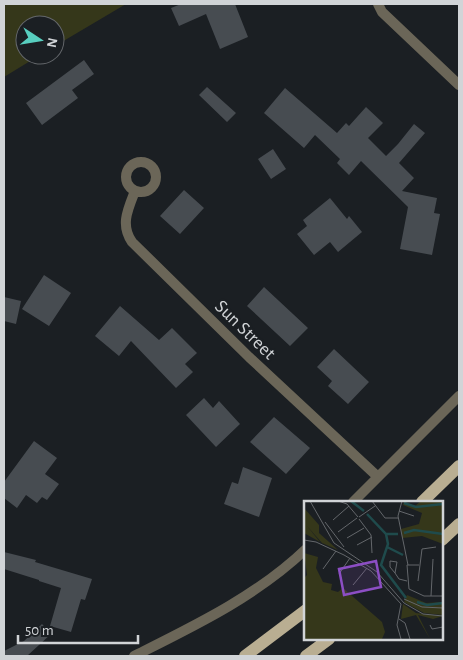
<svg xmlns="http://www.w3.org/2000/svg" width="463" height="660" font-family="'Alegreya Sans',sans-serif">
  <style>
    .green { fill: #35371a }
    .building { fill: #474c51 }
    .lines { fill: none; stroke-linecap: round; stroke-linejoin: round }
    .street { stroke: #6b6658; stroke-width: 10 }
    .primary { stroke: #b9ae92; stroke-width: 12 }
    .labels { text-anchor: middle; stroke-width: 4.5; stroke-linejoin: round; paint-order: stroke }
    .street-label { font-size: 19px; fill: #d1d4d7; stroke: #1b1f23 }
    .inset-river { fill: none; stroke: #1f4b4c; stroke-width: 2.5 }
    .inset-road { fill: none; stroke: #64676b; stroke-width: 1 }
    .view { fill: #8c4ec4; fill-opacity: 0.15; stroke: #8c4ec4; stroke-width: 2.5 }
    .inset-edge { fill: none; stroke: #d1d4d7; stroke-width: 2.5 }
  </style>
  <rect width="100%" height="100%" fill="#1b1f23"/>
  <!-- green -->
  <path class="green" d="M4,4H126L55,46V25H25V55H40L4,77Z"/>
  <!-- building -->
  <path class="building" d="M181,4H235L248,37L220,49L206,14L179,26L171,8Z
    M84,60L94,74L72,90L78,98L42,125L26,103Z
    M207,87L236,113L227,122L199,95Z
    M285,88L337,133L346,123L349,126L366,107L383,123L368,138L386,156L398,144L414,124L425,133L399,163L414,178L402,191L437,198L434,213L440,214L432,255L400,249L408,207L361,161L349,175L337,163L340,159L315,135L304,148L264,113Z
    M273,149L286,169L271,179L258,159Z
    M184,190L204,208L180,234L160,216Z
    M330,198L347,219L349,216L362,232L338,252L330,242L314,255L297,234L307,226L303,220Z
    M44,275L71,293L49,326L22,309Z
    M264,287L308,328L290,346L247,306Z
    M4,297L21,301L16,324L4,321Z
    M120,306L159,340L172,328L197,353L185,364L193,372L176,388L131,341L119,356L95,336Z
    M334,349L369,382L348,404L328,386L332,381L317,367Z
    M204,398L213,408L219,401L240,424L216,447L186,415Z
    M274,417L310,448L286,474L250,442Z
    M34,441L57,458L45,474L59,484L47,500L42,497L37,503L26,495L17,508L4,498V482Z
    M243,467L272,478L259,517L224,504L232,482L238,484Z
    M4,552L36,560L35,562L92,579L85,600L81,599L71,632L50,626L61,588L39,581V580L4,569Z
    M42,624L51,634L27,656H4V651L24,641Z"/>
  <g class="lines">
    <!-- street -->
    <path class="street" d="M378,4L382,12L459,85
      M126 177a15 15 0 1 1 30 0a15 15 0 1 1-30 0Z
      M135,191C128,209 120,225 132,242L249,357L378,477
      M353,502L459,396
      M134,656C194,626 257,596 306,549"/>
    <!-- primary -->
    <path class="primary" d="M422,502L459,466
      M442,540L459,524
      M245,656L306,610
      M306,656L329,639"/>
  </g>
  <g class="labels">
    <!-- street labels -->
    <g class="street-label">
      <text transform="translate(246 329) rotate(44)" y="7">Sun Street</text>
    </g>
  </g>
  <!-- overview -->
  <g transform="translate(304 501)">
    <rect width="139" height="139" fill="#1b1f23"/>
    <path d="M117,0H139V43L118,35L98,37L97,28L115,23L118,12L99,4L100,1L111,5ZM0,7L15,24V32L34,49L18,42L3,25L16,41L0,32ZM0,52L14,56L12,67L19,81L28,83L27,89L34,91L39,87L78,121L81,131L78,138H0V77L3,74ZM103,94L122,102L139,101V114L120,112L100,101ZM99,103L112,112L139,115L129,118L114,114L126,138L112,114L97,118Z" fill="#35371a"/>
    <path class="inset-river" d="M47,0L60,10M100,2L112,6L139,3M63,13L82,33H94M100,32L110,29L139,33M82,33L84,43L77,64L102,97M83,46L99,54M113,101L123,104L139,102"/>
    <path class="inset-road" d="M6,0L30,42L73,71L100,102L119,113L139,115M34,0L43,3L54,16M68,0L81,17H94M98,0L94,15L104,64M95,10L110,15M55,16L71,5M55,18L67,34L68,52M29,19L45,5M21,21L40,46M34,31L53,17M43,37L60,27M0,39L12,41L40,54L67,70L97,103M53,44L68,36M115,64H103L105,88L120,95H139M19,68L32,50M139,70V93M91,72L93,61L86,60V66L91,72L95,78L103,80M35,73L46,57M114,80L118,48L132,46M49,84L63,67M127,95L129,58M100,98L118,106L139,107M97,103L93,124L97,138M95,118L101,122L106,138M126,124L128,128L139,126"/>
    <path class="view" d="M72,60L77,86L40,94L35,68Z"/>
    <rect width="139" height="139" class="inset-edge"/>
  </g>
  <!-- border -->
  <rect width="463" height="660" fill="none" stroke="#d1d4d7" stroke-width="10"/>
  <!-- north arrow -->
  <g transform="translate(40 40) rotate(102)"><circle r="24" fill="#1b1f23" stroke="#64676b"/>
  <path d="M0-4L9 19L0 12L-9 19Z" fill="#58cebf"/>
  <text y="-8" font-size="14" font-weight="bold" text-anchor="middle" fill="#d1d4d7">N</text>
  </g>
  <!-- scale -->
  <path d="M18 635v8h120v-8" fill="none" stroke="#d1d4d7" stroke-width="2.5"/>
  <text x="25" y="635" font-size="15" fill="#d1d4d7" stroke="#1b1f23" stroke-width="4" paint-order="stroke">50 m</text>
</svg>
